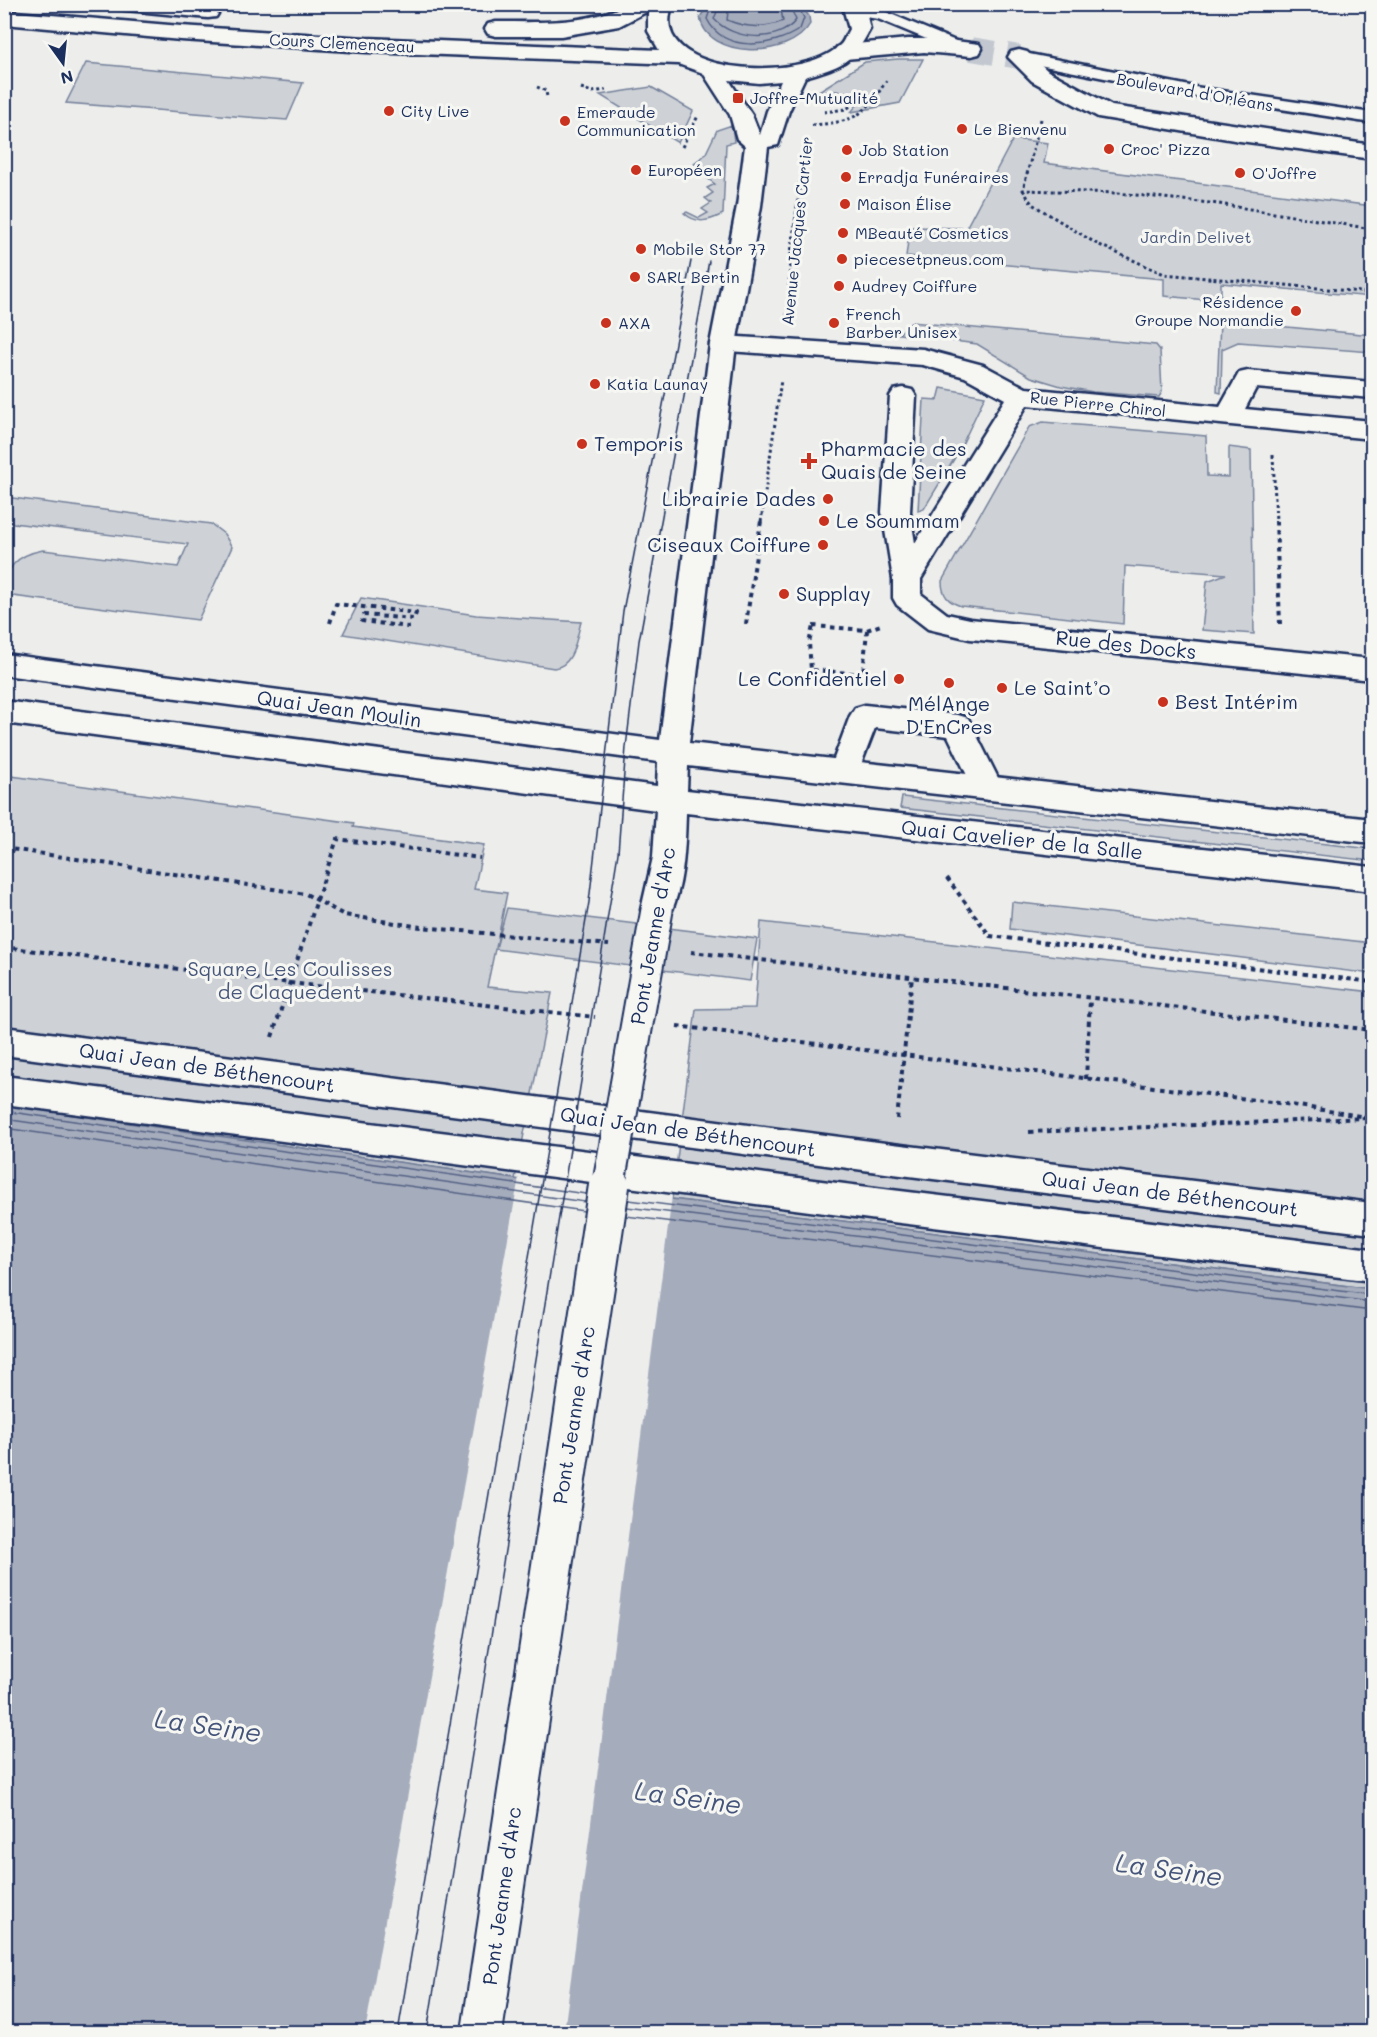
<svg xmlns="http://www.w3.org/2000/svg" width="1377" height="2037" font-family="Mali,sans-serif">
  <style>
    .green { fill: #ced2d7; stroke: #74809a; stroke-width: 1.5 }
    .water { fill: #a5acbc; stroke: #6e7a96; stroke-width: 1.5 }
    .pier { fill: #edeeec }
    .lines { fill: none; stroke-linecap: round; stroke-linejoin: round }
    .shore { stroke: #526184; stroke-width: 1.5 }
    .street-tunnel { stroke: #c3c8d0; stroke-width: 24; stroke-dasharray: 24 12; stroke-linecap: butt }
    .lane-casing { stroke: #1b2f5e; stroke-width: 5 }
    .street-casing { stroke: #1b2f5e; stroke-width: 5 }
    .secondary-casing { stroke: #1b2f5e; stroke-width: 5 }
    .path-far1 { stroke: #1b2f5e; stroke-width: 3; stroke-dasharray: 3 3; stroke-linecap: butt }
    .path { stroke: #1b2f5e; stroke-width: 4; stroke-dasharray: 4.5 4.5; stroke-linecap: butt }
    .lane { fill: #f6f6f2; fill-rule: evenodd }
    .street { fill: #f6f6f2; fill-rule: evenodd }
    .secondary { fill: #f6f6f2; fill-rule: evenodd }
    .tram { stroke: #1b2f5e; stroke-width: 1.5 }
    .secondary-bridge-far1-casing { stroke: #1b2f5e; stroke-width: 35; stroke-linecap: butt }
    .secondary-bridge-casing { stroke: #1b2f5e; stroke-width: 44; stroke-linecap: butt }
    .secondary-bridge-far1 { stroke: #f6f6f2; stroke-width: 31 }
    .secondary-bridge { stroke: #f6f6f2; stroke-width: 40 }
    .poi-dot { fill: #c8321e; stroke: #f6f6f2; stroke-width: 2 }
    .labels { text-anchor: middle; stroke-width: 6; stroke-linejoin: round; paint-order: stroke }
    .far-street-label { font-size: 16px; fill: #1b2f5e; stroke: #f6f6f2 }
    .far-poi-label { font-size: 16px; fill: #1b2f5e; stroke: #f6f6f2; text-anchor: start }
    .far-park-label { font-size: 16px; fill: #48587c; stroke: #f6f6f2 }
    .poi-label { font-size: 20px; fill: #1b2f5e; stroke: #f6f6f2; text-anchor: start }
    .street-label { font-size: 20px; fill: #1b2f5e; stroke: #f6f6f2 }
    .park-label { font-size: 20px; fill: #48587c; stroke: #f6f6f2 }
    .near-water-label { font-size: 26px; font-style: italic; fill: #44547a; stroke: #f6f6f2 }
  </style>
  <rect width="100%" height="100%" fill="#edeeec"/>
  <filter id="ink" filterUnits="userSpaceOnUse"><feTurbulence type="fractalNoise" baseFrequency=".0167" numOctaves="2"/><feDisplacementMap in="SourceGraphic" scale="12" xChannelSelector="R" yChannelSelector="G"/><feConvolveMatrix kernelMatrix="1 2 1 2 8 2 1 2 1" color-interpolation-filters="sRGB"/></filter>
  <g filter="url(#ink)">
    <!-- green -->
    <path class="green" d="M898,59H923L900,103L851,112L858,104L850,93L836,91L814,94L865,62Z
      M86,63L303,83L287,120L66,103Z
      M651,87L693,111L678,143L600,95Z
      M732,125L734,142L726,144L723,214C709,221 697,225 684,213L687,212L699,218L708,213L702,209L711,203L705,198L713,193L707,188L715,184L707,178L713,174L694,163L705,155L717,130Z
      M1013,139L1048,143L1044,163L1372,206V297L1221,283V301H1218L1164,296V279L906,256L910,227L966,228Z
      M1224,321L1372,335V352L1238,342L1222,349L1221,393L1217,392L1220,322Z
      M911,322L1156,345L1160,350L1162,392L1159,397L1093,392L1061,386L1031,377L977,344L899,334Z
      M941,388L985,396L959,451L924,509L918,511L924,399L938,400Z
      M1043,422L1206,436L1207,476L1229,477V447L1251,450L1254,634L1202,630L1207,581L1226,574L1125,566L1123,624L961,606C948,602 942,595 942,581L1029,427Z
      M5,497L211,524L224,534L232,547L198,620L5,595C4,568 16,555 43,550L178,567L188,544L5,522Z
      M361,598L476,615L581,622C576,639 574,666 554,668L343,634Z
      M4,775L354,823L353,827L484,845L474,889L507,893L496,948L507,908L757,939L750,981L495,949L487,987L552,993L515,1179L5,1105Z
      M902,797L1372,849V861L900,808Z
      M1012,902L1372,943V974L1010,929Z
      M761,922L1372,992V1289L672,1199L696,1009L755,1008Z"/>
    <!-- water -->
    <path class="water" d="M709,4L800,5L809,16L810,24C790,60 706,59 700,17Z
      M5,1105L515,1179L1372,1289V2032H5Z"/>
    <!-- pier -->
    <path class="pier" d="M519,1177L672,1196L564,2032H365Z"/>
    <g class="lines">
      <!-- shore -->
      <path class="shore" d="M712,4L707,19C724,53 772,48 800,29L804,18L797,4
        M720,4L714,19C733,40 778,44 796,20L789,4
        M729,4L727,20C746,28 764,29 783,21L780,4
        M4,1111L586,1194
        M4,1119L585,1202
        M4,1128L584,1211
        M629,1200L1372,1295
        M627,1207L1372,1302
        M626,1216L1372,1311"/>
      <!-- street-tunnel -->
      <path class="street-tunnel" d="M971,49L1019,57"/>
      <defs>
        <path id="lane" d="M858,8L886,12L958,42L960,45L953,49L948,48L878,19L853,15L851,12Z
          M1019,52L1195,87L1372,113V123L1195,96L1014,60L1011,57Z"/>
        <path id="street" d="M908,39H940L979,44L982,49L979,54L971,56L924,52L845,59L837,57L834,52L837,47L845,45Z
          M1019,50L1027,52L1048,71L1112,106L1372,145V159L1240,141L1098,117L1032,81L1008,57L1011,52Z
          M723,336L923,349L983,365L1026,388L1220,407L1239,373L1248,371L1372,382V398L1256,388L1245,409L1372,421V439L1027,405L921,579V594L947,614L970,619L1372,659V680L970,639L928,629L897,605L893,598V579L882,512L890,396L894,390L903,388L912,390L916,396L910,512L915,543L1005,399L965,377L923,365L714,350L710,344L714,338Z
          M865,705L958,715L968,718L1003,788L999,796L988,800L977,796L948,736L875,728L855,780L844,783L833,780L829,772L850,716L855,708Z
          M4,1027L893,1144L1372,1203V1234L893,1174L4,1055Z
          M4,1076L892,1190L1372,1249V1281L892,1222L4,1104Z"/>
        <path id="secondary" d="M116,4H197L216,7L219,12L216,17L208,18L126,10L118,9Z
          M628,4H673C643,76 803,84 840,45C844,42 846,34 849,29L842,4H864L870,29C852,64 841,66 805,77L789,111L778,145L768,147L761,206L736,344L689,743L1372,819V843L688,766L687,790L1372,867V891L686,813C685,848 684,888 668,919L657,923L646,919L641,910L653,857L656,810L4,723V701L657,786L658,762L4,675V654L660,740L710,344L737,206L745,146L737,139L730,115L703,73L678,64L366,52L181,40L4,24V11L181,26L366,38L659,50L648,31V11L619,26L561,36H496L488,34L485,29L488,24L496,22C542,22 586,25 628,4ZM729,80L759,83L781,81L767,111L760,135L752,115Z"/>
      </defs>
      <!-- lane casing -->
      <use href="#lane" class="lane-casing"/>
      <!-- street casing -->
      <use href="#street" class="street-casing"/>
      <!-- secondary casing -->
      <use href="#secondary" class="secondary-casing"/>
      <!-- path-far1 -->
      <path class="path-far1" d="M537,87L546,91L547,97
        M581,88L592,92L606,90
        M824,112L846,109L851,106L848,96L840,94
        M1041,119L1023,190L1118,193L1219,204L1372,229
        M812,125C854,122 864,117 886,81
        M682,147L698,116
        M1023,190L1032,204L1097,244L1164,274L1372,293
        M670,248L702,250
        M787,316L791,253L804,153
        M1273,455L1276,522
        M761,522L781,380"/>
      <!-- path -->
      <path class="path" d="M1276,521L1280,624
        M330,623L336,604L416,613L414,619L364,615L362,621L408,627L407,633
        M746,624L761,521
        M813,626L867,630L863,674L811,670L809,643Z
        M867,630L881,625
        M4,848L306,894L344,915L421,927L609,945
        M947,878L990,936L1372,982
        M4,947L290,983L595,1017
        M691,952L1372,1030
        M677,1026L1286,1104L1372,1118
        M272,1037L337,839L480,858
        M1086,1079L1090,999
        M897,1119L912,977
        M1029,1132L1366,1118"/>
      <!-- lane -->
      <use href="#lane" class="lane"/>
      <!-- street -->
      <use href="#street" class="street"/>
      <!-- secondary -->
      <use href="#secondary" class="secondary"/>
      <!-- tram -->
      <path class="tram" d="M398,2032L589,902L623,611L691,261
        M427,2032L618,853L626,747L639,641L709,261"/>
      <defs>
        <path id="secondary-bridge-far1" d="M608,1188L657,910"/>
        <path id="secondary-bridge" d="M482,2032L609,1186"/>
      </defs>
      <!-- secondary-bridge-far1 casing -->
      <use href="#secondary-bridge-far1" class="secondary-bridge-far1-casing"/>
      <!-- secondary-bridge casing -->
      <use href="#secondary-bridge" class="secondary-bridge-casing"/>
      <!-- secondary-bridge-far1 -->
      <use href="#secondary-bridge-far1" class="secondary-bridge-far1"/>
      <!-- secondary-bridge -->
      <use href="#secondary-bridge" class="secondary-bridge"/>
    </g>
  </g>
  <!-- markers -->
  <g class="poi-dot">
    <rect x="732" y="92" width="12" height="12" rx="3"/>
    <circle cx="389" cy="111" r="6"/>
    <circle cx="565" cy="121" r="6"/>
    <circle cx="962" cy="129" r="6"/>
    <circle cx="1109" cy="149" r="6"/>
    <circle cx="847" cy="150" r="6"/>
    <circle cx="636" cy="170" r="6"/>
    <circle cx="1240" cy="173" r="6"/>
    <circle cx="846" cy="177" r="6"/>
    <circle cx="845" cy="204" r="6"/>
    <circle cx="843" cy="233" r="6"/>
    <circle cx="641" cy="249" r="6"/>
    <circle cx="842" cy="259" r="6"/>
    <circle cx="635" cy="277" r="6"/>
    <circle cx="839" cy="286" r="6"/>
    <circle cx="1296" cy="311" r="6"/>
    <circle cx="606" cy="323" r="6"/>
    <circle cx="834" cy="323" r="6"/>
    <circle cx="595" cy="384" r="6"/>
    <circle cx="582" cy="444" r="6"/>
    <path d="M806 452h6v6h6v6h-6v6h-6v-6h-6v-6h6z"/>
    <circle cx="828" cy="499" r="6"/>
    <circle cx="824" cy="521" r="6"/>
    <circle cx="823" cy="545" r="6"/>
    <circle cx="784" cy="594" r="6"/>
    <circle cx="899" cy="679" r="6"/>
    <circle cx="949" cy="683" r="6"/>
    <circle cx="1002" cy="688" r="6"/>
    <circle cx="1163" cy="702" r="6"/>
  </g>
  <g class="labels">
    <!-- far-street labels -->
    <g class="far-street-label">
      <text transform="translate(342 43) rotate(3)" y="6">Cours Clemenceau</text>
      <text transform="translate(1195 92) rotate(10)" y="6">Boulevard d'Orléans</text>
      <text transform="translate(797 231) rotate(-84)" y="6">Avenue Jacques Cartier</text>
      <text transform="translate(1098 404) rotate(6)" y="6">Rue Pierre Chirol</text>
    </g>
    <!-- far-poi labels -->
    <g class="far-poi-label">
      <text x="750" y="104">Joffre-Mutualité</text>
      <text x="401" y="117">City Live</text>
      <text x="577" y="118">Emeraude<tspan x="577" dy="18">Communication</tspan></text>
      <text x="974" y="135">Le Bienvenu</text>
      <text x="1121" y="155">Croc' Pizza</text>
      <text x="859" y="156">Job Station</text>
      <text x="648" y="176">Européen</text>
      <text x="1252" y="179">O'Joffre</text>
      <text x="858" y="183">Erradja Funéraires</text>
      <text x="857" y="210">Maison Élise</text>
      <text x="855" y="239">MBeauté Cosmetics</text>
      <text x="653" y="255">Mobile Stor 77</text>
      <text x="854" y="265">piecesetpneus.com</text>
      <text x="647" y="283">SARL Bertin</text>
      <text x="851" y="292">Audrey Coiffure</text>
      <text x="1284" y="308" text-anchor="end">Résidence<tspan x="1284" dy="18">Groupe Normandie</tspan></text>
      <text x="846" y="320">French<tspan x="846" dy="18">Barber Unisex</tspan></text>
      <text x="618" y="329">AXA</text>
      <text x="607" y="390">Katia Launay</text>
    </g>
    <!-- far-park labels -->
    <g class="far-park-label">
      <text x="1196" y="243">Jardin Delivet</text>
    </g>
    <!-- poi labels -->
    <g class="poi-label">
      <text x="594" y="451">Temporis</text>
      <text x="821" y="456">Pharmacie des<tspan x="821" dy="23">Quais de Seine</tspan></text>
      <text x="816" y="506" text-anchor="end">Librairie Dades</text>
      <text x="836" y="528">Le Soummam</text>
      <text x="811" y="552" text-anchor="end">Ciseaux Coiffure</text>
      <text x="796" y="601">Supplay</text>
      <text x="887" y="686" text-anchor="end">Le Confidentiel</text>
      <text x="1014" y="695">Le Saint’o</text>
      <text x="1175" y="709">Best Intérim</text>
      <text x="949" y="711" text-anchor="middle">MélAnge<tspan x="949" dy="23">D'EnCres</tspan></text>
    </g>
    <!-- street labels -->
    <g class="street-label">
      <text transform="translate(1126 645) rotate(6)" y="7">Rue des Docks</text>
      <text transform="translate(339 709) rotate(8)" y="7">Quai Jean Moulin</text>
      <text transform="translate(1022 840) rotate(6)" y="7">Quai Cavelier de la Salle</text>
      <text transform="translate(653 936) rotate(-80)" y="7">Pont Jeanne d'Arc</text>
      <text transform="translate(207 1068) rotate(8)" y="7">Quai Jean de Béthencourt</text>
      <text transform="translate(688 1132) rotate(8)" y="7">Quai Jean de Béthencourt</text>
      <text transform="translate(1170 1194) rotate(7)" y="7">Quai Jean de Béthencourt</text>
      <text transform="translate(574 1415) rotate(-81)" y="7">Pont Jeanne d'Arc</text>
      <text transform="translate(502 1896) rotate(-82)" y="7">Pont Jeanne d'Arc</text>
    </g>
    <!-- park labels -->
    <g class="park-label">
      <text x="290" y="976">Square Les Coulisses<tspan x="290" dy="23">de Claquedent</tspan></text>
    </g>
    <!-- near-water labels -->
    <g class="near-water-label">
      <text transform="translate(208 1726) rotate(8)" y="9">La Seine</text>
      <text transform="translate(688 1798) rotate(8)" y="9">La Seine</text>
      <text transform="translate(1169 1870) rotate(8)" y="9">La Seine</text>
    </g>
  </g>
  <!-- margin -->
  <rect width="1377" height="2037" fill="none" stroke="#f6f6f2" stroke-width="24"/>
  <rect x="12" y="12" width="1353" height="2013" fill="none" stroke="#1b2f5e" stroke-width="2" filter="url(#ink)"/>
  <!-- north arrow -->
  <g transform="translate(63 63) rotate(165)" stroke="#f6f6f2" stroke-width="4.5" paint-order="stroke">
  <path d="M0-4.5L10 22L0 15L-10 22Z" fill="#1b2f5e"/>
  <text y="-9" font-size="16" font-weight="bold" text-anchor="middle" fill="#1b2f5e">N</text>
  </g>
</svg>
